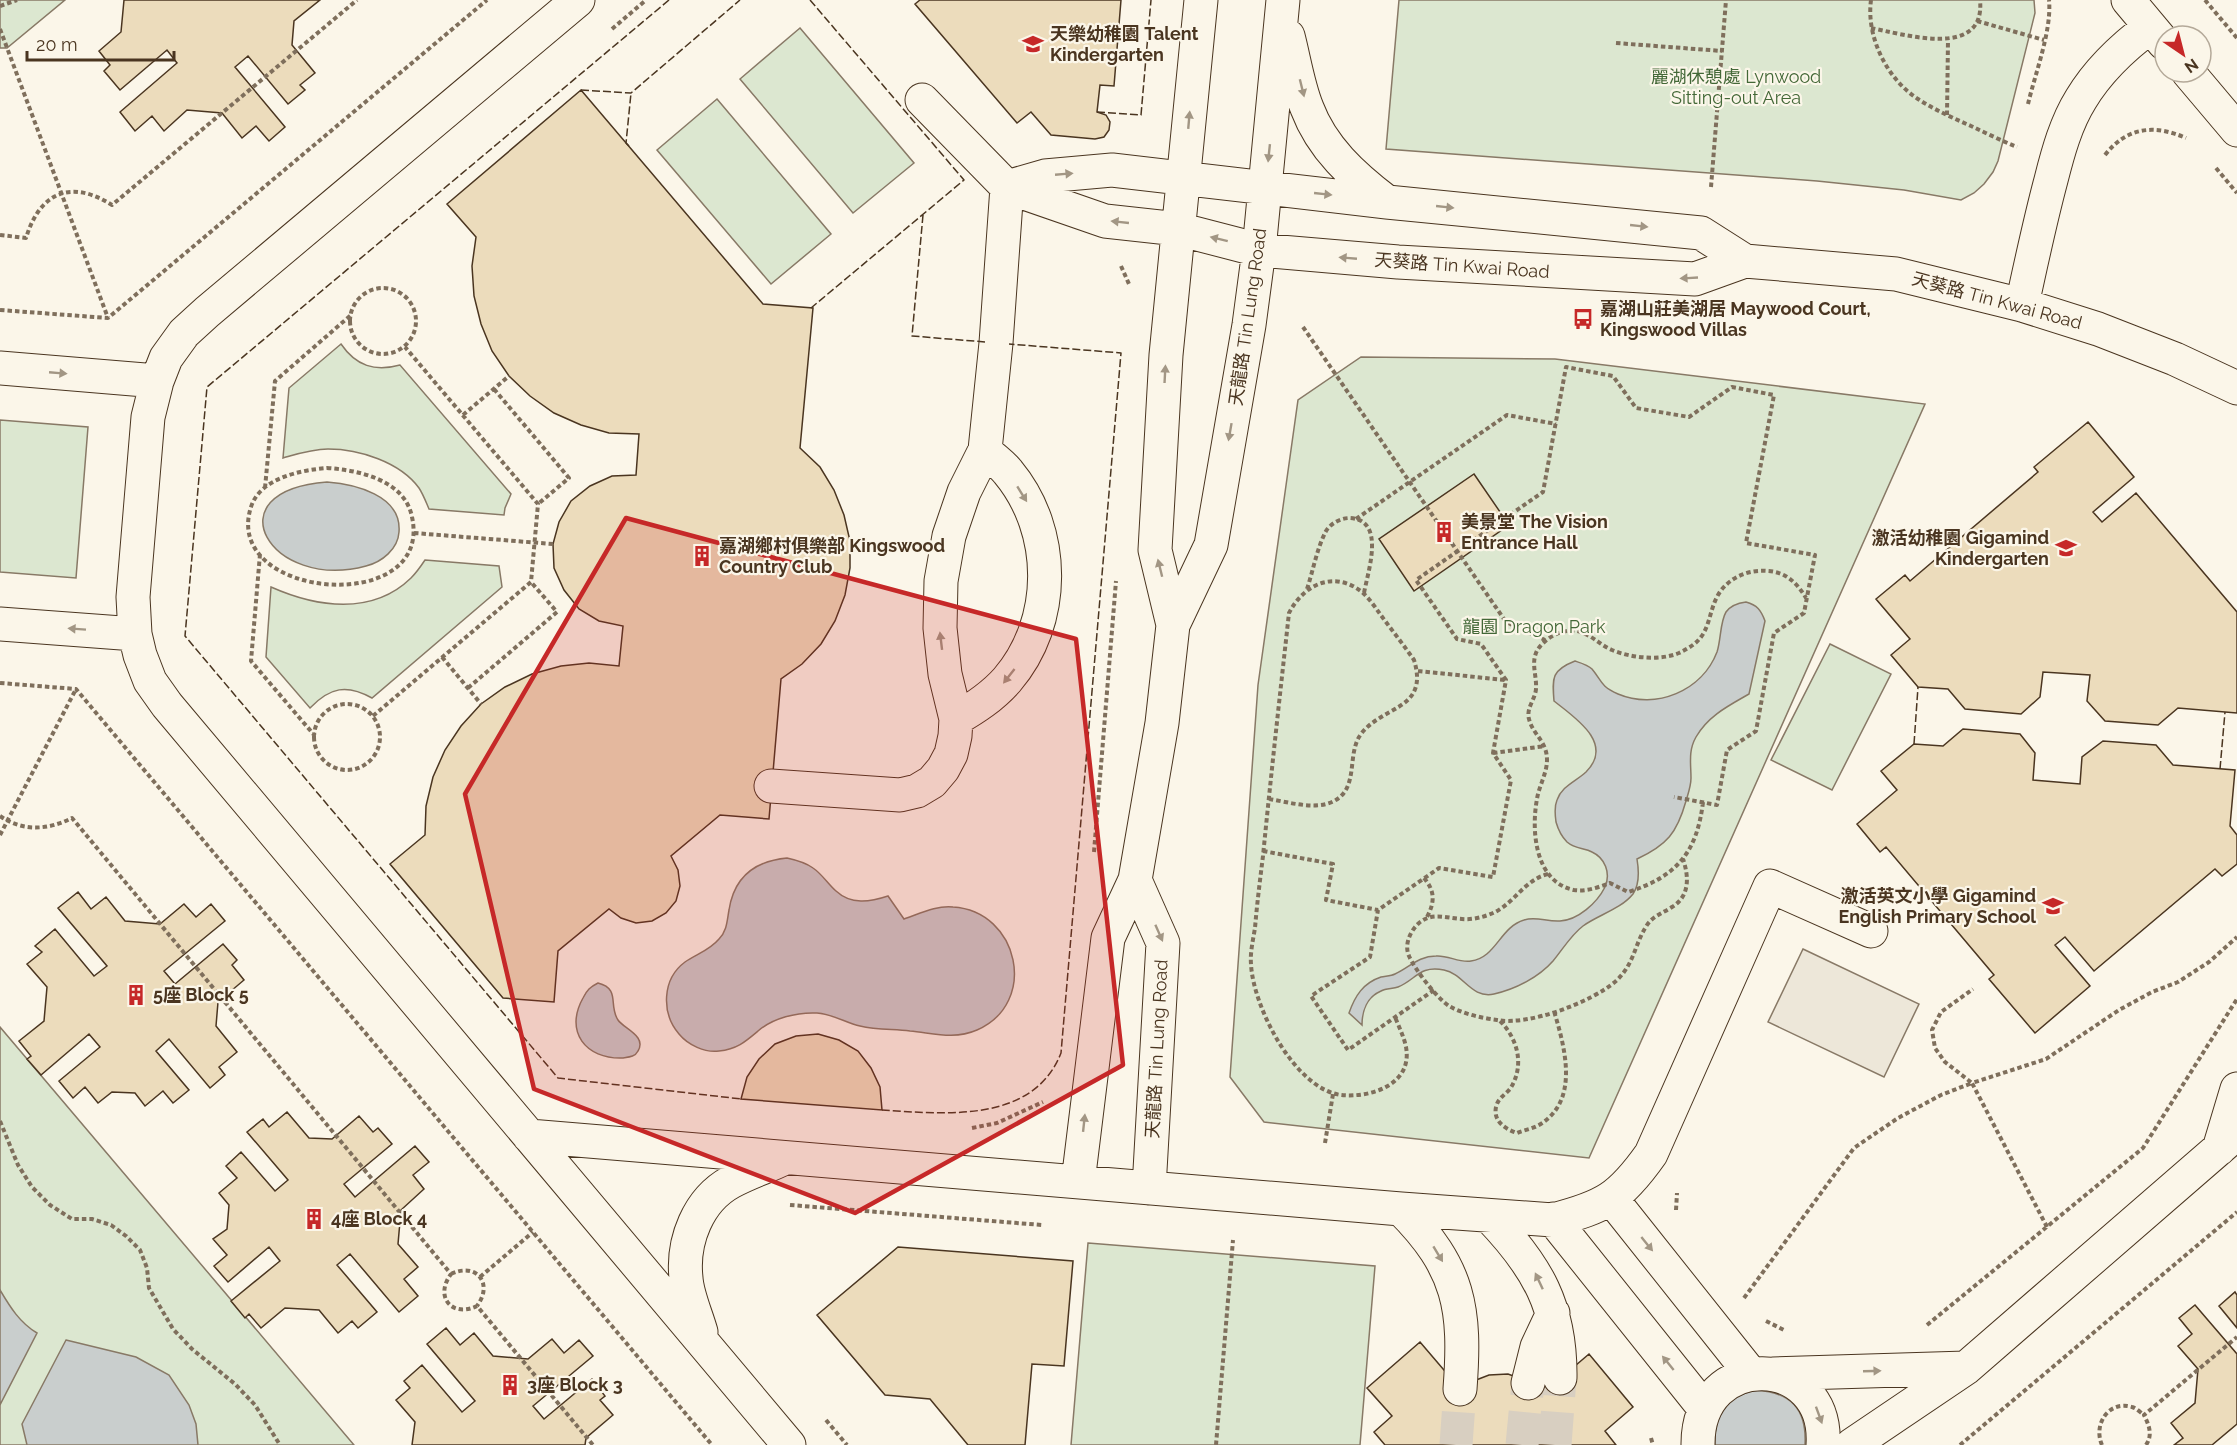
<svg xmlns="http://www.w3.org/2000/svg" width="2237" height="1445" font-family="Raleway,'Noto Sans TC',sans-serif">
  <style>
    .green { fill: #dce7d0; stroke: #887966; stroke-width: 1.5 }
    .parking { fill: #ede7d9; stroke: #887966; stroke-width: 1.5 }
    .water { fill: #c9cecd; stroke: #887966; stroke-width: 1.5 }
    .building { fill: #ecdcbc; stroke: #4a3520; stroke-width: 1.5 }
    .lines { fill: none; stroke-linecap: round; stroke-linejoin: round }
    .minor-tunnel { stroke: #d8cfc1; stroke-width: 33; stroke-dasharray: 33 16; stroke-linecap: butt }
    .minor-casing { stroke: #4a3520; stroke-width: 35 }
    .path { stroke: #7f6f5c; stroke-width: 4; stroke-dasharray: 4.5 3; stroke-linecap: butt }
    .minor { stroke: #fbf6e9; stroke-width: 33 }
    .fence { stroke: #4a3520; stroke-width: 1.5; stroke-dasharray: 8 3; stroke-linecap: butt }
    .oneway { fill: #a29684 }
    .marked { fill: #c62828; fill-opacity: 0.2; stroke: #c62828; stroke-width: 4.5; stroke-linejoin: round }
    .labels { text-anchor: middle; stroke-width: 4.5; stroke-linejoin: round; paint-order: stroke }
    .poi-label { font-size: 18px; font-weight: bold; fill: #4a3520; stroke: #fbf6e9; text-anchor: start }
    .park-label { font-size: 18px; fill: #436837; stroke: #fbf6e9 }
    .street-label { font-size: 18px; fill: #4a3520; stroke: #fbf6e9 }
  </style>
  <rect width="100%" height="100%" fill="#fbf6e9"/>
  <!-- green -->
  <path class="green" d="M0,0H65L7,48H0Z
    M1399,0H2034L2035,13L1998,161L1993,172L1984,184L1974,193L1961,200L1904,190L1817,181L1386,149Z
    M800,28L914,163L853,213L740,79Z
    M717,99L831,234L771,284L657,150Z
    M341,344C356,366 375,372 400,365L511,494L505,508L504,515L429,509C426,502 423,494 419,488C400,462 359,449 328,449C312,449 297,454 283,458L289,388Z
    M1361,357L1555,359L1925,404L1589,1158L1264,1122L1230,1077L1258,685L1298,400Z
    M0,420L88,427L76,578L0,572Z
    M425,560L499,566L502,587L372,698C347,684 330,687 310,708L266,657L271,587C316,607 372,616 411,578C416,573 421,566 425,560Z
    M1830,644L1891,674L1832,790L1771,760Z
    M0,1027L354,1445H0Z
    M1088,1243L1375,1266L1360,1445H1071Z"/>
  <!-- parking -->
  <path class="parking" d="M1803,949L1919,1004L1884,1077L1768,1022Z"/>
  <!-- water -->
  <path class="water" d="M327,482C354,484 402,495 399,532C398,549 382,562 366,566C271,592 210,491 327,482Z
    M1746,602C1757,605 1761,610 1765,621L1749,694C1728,706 1708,716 1696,737C1688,751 1691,764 1691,778C1691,786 1688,794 1686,801C1677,833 1667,845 1637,859C1639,871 1640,884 1633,894C1621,909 1598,915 1583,926C1571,935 1563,949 1553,961C1539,977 1516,989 1494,994C1471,999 1464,974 1444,970C1419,965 1416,980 1398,987C1393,989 1386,988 1381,991C1367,997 1362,1011 1362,1025L1349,1013C1355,996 1363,983 1381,977C1385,976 1391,976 1395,974C1409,968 1418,956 1436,956C1448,955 1459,963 1471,961C1496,958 1500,927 1524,920C1536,916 1547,922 1560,921C1578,920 1597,903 1605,887C1611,873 1605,858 1592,852C1584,848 1575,849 1567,842C1562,837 1558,829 1556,822C1555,815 1554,807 1557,800C1562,786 1575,782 1586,772C1615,743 1574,717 1554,701C1552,677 1552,670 1575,661C1581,663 1588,665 1592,669C1602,681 1600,686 1618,694C1656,710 1702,691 1717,652C1721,640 1720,622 1726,612C1731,605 1738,603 1746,602Z
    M787,858C796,860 805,862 813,868C822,874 828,884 836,891C851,905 870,902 888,896L904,919C919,914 937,905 953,907C1019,911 1039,1003 977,1030C954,1040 933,1033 910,1031C893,1029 877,1030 860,1026C846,1023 833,1014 817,1013C797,1012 773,1018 758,1031C745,1042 737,1049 719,1051C705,1053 688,1045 679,1034C661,1013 662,979 685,962C697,954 710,950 719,939C727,931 727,921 729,910C734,877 755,861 787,858Z
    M598,983C621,989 608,1005 618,1020C624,1029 647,1036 638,1051C635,1057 629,1057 622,1058C586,1059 564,1032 583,998C587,990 590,987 598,983Z
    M0,1290C10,1307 20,1323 37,1333L0,1405Z
    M66,1340L136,1357L169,1375L189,1405L196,1424L198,1445H27L22,1424Z
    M1755,1390C1791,1392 1807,1409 1805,1445H1715C1714,1414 1725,1398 1755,1390Z"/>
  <!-- building -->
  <path class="building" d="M124,0H320L294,21L292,45L315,73L300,85L305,90L288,104L248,56L235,67L285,127L269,141L256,126L242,138L222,113L187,110L164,131L152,116L135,131L120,112L177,63L167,50L120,90L104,71L110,65L99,51L121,32Z
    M920,0H1121L1114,86L1100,85L1097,112L1106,115L1110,122L1109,130L1104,137L1095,139L1051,135L1031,112L1017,123L915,4Z
    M581,90L763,304L813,308L800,448L820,467L834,490L844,515L850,541V568L845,595L835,621L821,644L802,664L781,679L769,819L720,815L671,856L678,870L680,886L676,901L666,913L652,921L636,923L621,918L609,909L558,951L554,1002L503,998L390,864L425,835L426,806L433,777L445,750L461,726L481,704L505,687L532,674L561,666L589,663L619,666L623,626L599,621L579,609L564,590L554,568L553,544L559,522L571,501L590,486L612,476L636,475L639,434L609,433L581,425L554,413L530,396L509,376L492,351L481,324L474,296L472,266L476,237L447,204Z
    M2088,422L2134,477L2093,512L2102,522L2136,493L2237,612V713L2178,708L2158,725L2105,721L2087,701L2090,675L2043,672L2040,697L2021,714L1965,709L1948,689L1918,687L1891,655L1910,639L1876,599L1905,575L1910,581L2038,472L2034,467Z
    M1474,474L1509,525L1414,591L1379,539Z
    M1963,729L2020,734L2035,753L2033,780L2080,784L2082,757L2103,741L2156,745L2173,765L2235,770L2230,826L2237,835V864L2222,876L2215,869L2094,971L2065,937L2055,945L2090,986L2035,1033L1989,979L1994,975L1886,847L1880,852L1857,824L1897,790L1881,771L1914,744L1943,746Z
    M78,892L91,909L106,897L125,921L160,924L184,904L196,917L211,904L225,921L164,971L175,984L223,944L237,960L232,965L244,980L218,1002L216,1026L237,1052L219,1067L225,1075L210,1088L169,1039L156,1051L189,1090L173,1103L163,1091L145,1106L135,1093L112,1092L98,1103L85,1087L73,1098L59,1081L100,1047L89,1034L41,1075L27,1059L31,1056L19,1041L44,1021L47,987L27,964L42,952L35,946L55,929L94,976L107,966L58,908Z
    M818,1034L839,1040L858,1051L871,1068L880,1087L882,1110L741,1099L747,1077L759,1059L775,1044L796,1036Z
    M287,1112L309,1138L332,1139L359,1116L373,1132L378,1128L392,1144L344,1184L355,1197L415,1146L429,1162L413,1175L424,1189L401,1210L398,1244L418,1267L404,1279L418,1296L399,1312L350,1254L337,1265L377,1312L358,1328L352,1321L338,1333L319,1310L285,1308L261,1328L249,1314L245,1318L231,1301L280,1261L269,1247L228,1282L214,1266L227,1255L213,1239L227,1229L229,1205L219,1193L237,1178L226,1166L241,1152L275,1191L288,1180L247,1132L263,1119L269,1127Z
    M898,1247L1073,1261L1064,1366L1032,1364L1025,1445H968L930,1399L885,1395L817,1315Z
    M2235,1292L2237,1295V1328L2219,1306Z
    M2195,1305L2237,1354V1424L2212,1445H2174L2183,1438L2171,1423L2195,1403L2198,1369L2178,1346L2192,1334L2179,1318Z
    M446,1328L460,1345L474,1333L493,1356L528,1359L552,1339L564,1353L579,1340L593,1356L533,1406L544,1419L592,1379L605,1396L600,1400L613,1415L586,1438L585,1445H412L415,1422L396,1400L410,1388L404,1381L422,1365L462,1412L475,1401L427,1344Z
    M1420,1342L1461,1390L1471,1382L1489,1375L1508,1374L1527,1381L1542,1394L1589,1354L1633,1407L1605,1431L1616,1445H1385L1374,1432L1392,1416L1367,1388Z"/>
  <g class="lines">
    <!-- minor-tunnel -->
    <path class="minor-tunnel" d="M1456,1445L1460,1389
      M1522,1445L1528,1383
      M1555,1445L1560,1378"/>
    <defs>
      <path id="minor" d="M578,0L207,312L184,333L166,358L157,381L148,417L133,597L135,634L140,655L150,681L167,705L789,1445
        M2128,0L2164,43
        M1288,36C1294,59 1298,86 1307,108C1322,148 1353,176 1387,202
        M2188,72L2237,130
        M922,100L1007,187L1105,221L1178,229L1259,250L1398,262L1695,279L1745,261L1896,274L2022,305L2098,329L2175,359L2237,388
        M1007,187L1045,176L1112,170L1387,202L1701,233L1745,261
        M2022,305C2031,263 2040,221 2051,180C2058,152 2066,123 2081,99C2099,69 2123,47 2150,27
        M0,368L157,381
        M0,624L135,634
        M1173,625L1155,550L1166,355L1201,0
        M956,719C975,708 992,697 1007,680C1057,622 1057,531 1008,472C1002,464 992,458 985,450
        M771,786L900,795L917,791L932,782L943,769L951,754L955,736L956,719L945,674L940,628L941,581L949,536L964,492L985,450L996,343L1007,187
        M1135,880L1163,943L1149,1188
        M529,1136L1401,1209L1553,1220C1604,1207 1620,1198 1651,1154L1770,886L1871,931
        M2219,1149L2237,1089
        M1078,1182L1108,938L1135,880L1162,723L1173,625L1211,545L1249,325L1259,250L1283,0
        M1611,1198L1751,1374
        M1401,1209C1460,1268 1466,1309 1460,1389
        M1489,1216C1537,1266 1561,1307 1560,1378
        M1553,1219L1704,1408
        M701,1332C696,1314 687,1295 686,1278C682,1241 698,1200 731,1182C747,1173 766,1167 783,1159
        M1773,1374L1966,1368
        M1528,1383L1537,1347L1553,1313
        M1698,1445C1697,1348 1829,1352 1823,1445
        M1852,1445L1966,1368L2237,1133"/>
    </defs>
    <!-- minor casing -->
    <use href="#minor" class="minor-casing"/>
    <!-- path -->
    <path class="path" d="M1871,0C1866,37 1887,79 1918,99C1935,110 1953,118 1971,126C1986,133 2002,141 2017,147
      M2205,0L2237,38
      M0,6L17,0
      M1977,21L2044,40
      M1871,28C1903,34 1986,60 1980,0
      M0,29L108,318
      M612,29L646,0
      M1616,43L1722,51
      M2028,104C2035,74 2052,30 2049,0
      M1947,115L1948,40
      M2105,155C2127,127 2154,124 2186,138
      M2216,168L2237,193
      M1711,187L1726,0
      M0,235L26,238C40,192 71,179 112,205L357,0
      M1121,266L1129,284
      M350 321a33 33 0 1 1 66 0a33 33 0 1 1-66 0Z
      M0,310L108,318L487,0
      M1303,327L1506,622L1545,640
      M494,389L569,478L538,504
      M463,415L509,376
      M327,468C358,470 405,480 412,517C434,617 221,600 251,507C260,478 301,470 327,468Z
      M265,488L275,381L351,315
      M1356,519L1507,415L1556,424
      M414,533L553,544
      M260,554L251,661L315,736
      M1307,589C1313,571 1317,548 1326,531C1331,523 1341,518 1350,518C1386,520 1368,571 1364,593
      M442,657L481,704
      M1418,671L1505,680
      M0,683L76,689L712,1445
      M468,688L557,612L531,582
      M314 737a33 33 0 1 1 66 0a33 33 0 1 1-66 0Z
      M373,716L531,582L538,504L405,347
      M1493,753L1545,746
      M1269,799C1288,802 1314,810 1332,802C1359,790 1347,758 1359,737C1379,705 1430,712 1414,660C1403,644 1391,629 1380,614C1375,607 1369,598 1362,592C1334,570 1304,584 1289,613C1280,694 1271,775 1263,856C1260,880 1257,904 1255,928C1253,940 1250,953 1251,964C1253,1007 1295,1089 1341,1095C1370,1098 1413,1085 1406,1047C1404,1037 1399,1027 1395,1017
      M1703,802C1697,853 1676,877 1628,892L1610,883C1599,887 1586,892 1574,890C1535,882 1531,831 1537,799C1539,786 1547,773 1547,760C1547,741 1533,735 1529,719C1526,708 1535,700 1536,689C1537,675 1530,662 1538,649C1548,635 1569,625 1585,634C1595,638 1602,646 1612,650C1631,658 1660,661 1679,653C1687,649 1695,645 1701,637C1710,625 1710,609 1718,595C1728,578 1748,569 1768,571C1786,572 1797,583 1806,598
      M0,816C23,832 48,830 72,818L451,1274C434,1297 452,1318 477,1306L593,1445
      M0,835L76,689
      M1263,851L1333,864L1326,900L1378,910
      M1094,852L1116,581
      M1548,874C1524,880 1515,903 1493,913C1484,917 1472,920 1462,919C1446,918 1432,912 1419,923C1410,931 1404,945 1409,956C1415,970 1437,998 1449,1006C1463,1014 1482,1018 1497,1020C1529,1026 1592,1002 1616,981C1635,963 1634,945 1647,925C1653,916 1663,913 1672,907C1690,896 1689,877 1683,859
      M1424,878C1435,891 1435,902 1427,917
      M1434,990L1348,1050L1311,996L1370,957L1378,910L1439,868L1493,877L1511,780L1493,753L1506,680L1481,644L1457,639L1416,580L1543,492L1566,367L1613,376L1636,408L1689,417L1732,387L1774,395L1746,543L1815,555L1804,613L1774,633L1756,731L1727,750L1717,805L1674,797
      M1500,1021C1518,1039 1525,1066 1510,1089C1505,1095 1498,1098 1496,1107C1493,1121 1505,1129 1517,1133C1524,1130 1532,1129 1539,1125C1580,1101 1565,1048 1554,1011
      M0,1121L18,1165L32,1187L50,1205L72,1219H92L111,1225L126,1236L140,1250L147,1268L149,1288L173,1329L192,1349L235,1384L255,1405L280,1445
      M972,1128L997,1123L1043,1102
      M1325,1143L1333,1094
      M790,1205L1042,1225
      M1676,1210L1677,1193
      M2047,1227L1972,1083L2046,1059L2119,1010L2152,992L2178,982L2209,962L2237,937
      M451,1274C476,1262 494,1283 477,1306
      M480,1277L533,1232
      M1744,1298L1854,1148L1898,1118L1941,1095L1972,1083L1945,1062L1935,1048L1932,1030L1941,1012L1973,989
      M1766,1321L1784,1330
      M1927,1325L2143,1148L2237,999
      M826,1420L847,1445
      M1651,1438L1653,1445
      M1216,1445L1233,1240
      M1960,1445L2237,1212
      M2102,1445C2093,1425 2108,1400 2132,1407C2136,1408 2141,1413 2144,1415
      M2146,1445C2153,1435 2149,1425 2144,1415L2237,1337"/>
    <!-- minor -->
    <use href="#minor" class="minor"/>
    <!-- fence -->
    <path class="fence" d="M669,0L207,387L185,636L558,1078L741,1099
      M810,0L964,180L811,308
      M581,90L631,93L740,0
      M1097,112L1141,115L1151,0
      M629,146L626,143L631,93
      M923,215L912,336L985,342
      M1914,744L1918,687
      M2220,769L2225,712
      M882,1110C944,1114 1033,1124 1061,1053L1121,353L1009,344"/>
  </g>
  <!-- one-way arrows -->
  <defs><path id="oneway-solid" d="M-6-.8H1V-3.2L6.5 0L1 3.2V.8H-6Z" transform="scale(1.5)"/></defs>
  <g class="oneway">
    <use href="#oneway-solid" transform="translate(1302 88) rotate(76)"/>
    <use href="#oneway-solid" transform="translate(1189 120) rotate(-85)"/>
    <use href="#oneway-solid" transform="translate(1269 153) rotate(96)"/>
    <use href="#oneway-solid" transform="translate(1064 174) rotate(-5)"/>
    <use href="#oneway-solid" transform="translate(1323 194) rotate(6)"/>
    <use href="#oneway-solid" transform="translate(1445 207) rotate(6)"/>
    <use href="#oneway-solid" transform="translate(1120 222) rotate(-174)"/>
    <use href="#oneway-solid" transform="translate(1639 226) rotate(6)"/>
    <use href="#oneway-solid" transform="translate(1219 239) rotate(-166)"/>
    <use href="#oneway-solid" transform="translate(1348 258) rotate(-175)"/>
    <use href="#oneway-solid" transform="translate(1689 278) rotate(177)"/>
    <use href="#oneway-solid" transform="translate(58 373) rotate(5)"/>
    <use href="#oneway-solid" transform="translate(1165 374) rotate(-87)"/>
    <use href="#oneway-solid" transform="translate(1230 432) rotate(100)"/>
    <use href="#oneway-solid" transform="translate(1022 494) rotate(58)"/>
    <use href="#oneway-solid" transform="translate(1160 568) rotate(-104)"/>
    <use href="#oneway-solid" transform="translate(77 629) rotate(-176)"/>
    <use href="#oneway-solid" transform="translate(941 641) rotate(-97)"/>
    <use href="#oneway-solid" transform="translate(1009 676) rotate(128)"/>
    <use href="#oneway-solid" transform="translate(1159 933) rotate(66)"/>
    <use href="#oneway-solid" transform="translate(1084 1123) rotate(-84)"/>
    <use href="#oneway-solid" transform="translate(1647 1244) rotate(51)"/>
    <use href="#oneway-solid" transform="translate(1438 1254) rotate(59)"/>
    <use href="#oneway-solid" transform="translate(1539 1281) rotate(-115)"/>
    <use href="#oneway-solid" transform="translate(1668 1363) rotate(-129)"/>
    <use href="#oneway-solid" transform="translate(1872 1371) rotate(-2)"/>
    <use href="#oneway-solid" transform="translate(1819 1415) rotate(70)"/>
  </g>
  <!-- marked area -->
  <path class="marked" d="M626,518L1076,639L1123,1065L855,1213L534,1089L465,794Z"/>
  <!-- icons -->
  <defs>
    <symbol id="school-bare" viewBox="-9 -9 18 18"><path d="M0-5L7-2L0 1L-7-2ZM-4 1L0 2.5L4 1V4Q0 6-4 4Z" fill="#c62828" stroke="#fbf6e9" stroke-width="2.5" paint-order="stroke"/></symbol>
    <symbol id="bus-bare" viewBox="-9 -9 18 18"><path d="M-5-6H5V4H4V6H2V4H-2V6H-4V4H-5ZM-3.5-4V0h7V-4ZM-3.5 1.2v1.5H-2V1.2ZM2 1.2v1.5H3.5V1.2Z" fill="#c62828" stroke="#fbf6e9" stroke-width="2.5" paint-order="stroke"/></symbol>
    <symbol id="building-bare" viewBox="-9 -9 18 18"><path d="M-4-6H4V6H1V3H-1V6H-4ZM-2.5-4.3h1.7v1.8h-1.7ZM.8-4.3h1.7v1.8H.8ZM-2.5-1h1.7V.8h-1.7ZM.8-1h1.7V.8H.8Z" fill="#c62828" stroke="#fbf6e9" stroke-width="2.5" paint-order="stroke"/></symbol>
  </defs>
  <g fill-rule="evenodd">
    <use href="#school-bare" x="1018" y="29" width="30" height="30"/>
    <use href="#bus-bare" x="1568" y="304" width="30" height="30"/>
    <use href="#building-bare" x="1429" y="517" width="30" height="30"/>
    <use href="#school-bare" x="2051" y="533" width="30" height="30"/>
    <use href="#building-bare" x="687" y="541" width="30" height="30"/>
    <use href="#school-bare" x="2038" y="891" width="30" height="30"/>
    <use href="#building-bare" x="121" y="980" width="30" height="30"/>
    <use href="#building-bare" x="299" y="1204" width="30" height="30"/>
    <use href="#building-bare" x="495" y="1370" width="30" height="30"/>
  </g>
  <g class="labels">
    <!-- poi labels -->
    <g class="poi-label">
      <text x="1050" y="40">天樂幼稚園 Talent<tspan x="1050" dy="21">Kindergarten</tspan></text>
      <text x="1600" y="315">嘉湖山莊美湖居 Maywood Court,<tspan x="1600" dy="21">Kingswood Villas</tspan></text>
      <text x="1461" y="528">美景堂 The Vision<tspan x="1461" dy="21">Entrance Hall</tspan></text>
      <text x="2049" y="544" text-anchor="end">激活幼稚園 Gigamind<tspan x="2049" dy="21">Kindergarten</tspan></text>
      <text x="719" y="552">嘉湖鄉村俱樂部 Kingswood<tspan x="719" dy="21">Country Club</tspan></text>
      <text x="2036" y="902" text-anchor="end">激活英文小學 Gigamind<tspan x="2036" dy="21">English Primary School</tspan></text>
      <text x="153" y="1001">5座 Block 5</text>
      <text x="331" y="1225">4座 Block 4</text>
      <text x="527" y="1391">3座 Block 3</text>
    </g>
    <!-- park labels -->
    <g class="park-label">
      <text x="1736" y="83">麗湖休憩處 Lynwood<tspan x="1736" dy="21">Sitting-out Area</tspan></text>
      <text x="1534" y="633">龍園 Dragon Park</text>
    </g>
    <!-- street labels -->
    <g class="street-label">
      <text transform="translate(1462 266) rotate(4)" y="6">天葵路 Tin Kwai Road</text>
      <text transform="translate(1997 301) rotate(15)" y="6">天葵路 Tin Kwai Road</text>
      <text transform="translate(1248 317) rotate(-82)" y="6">天龍路 Tin Lung Road</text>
      <text transform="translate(1157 1049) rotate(-87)" y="6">天龍路 Tin Lung Road</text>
    </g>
  </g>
  <!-- north arrow -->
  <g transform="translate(2183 54) rotate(145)"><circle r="28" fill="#fbf6e9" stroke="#b4a999" stroke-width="1.5"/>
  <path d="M0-4.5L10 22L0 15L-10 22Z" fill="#c62828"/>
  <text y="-9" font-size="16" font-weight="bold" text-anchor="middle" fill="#4a3520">N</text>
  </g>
  <!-- scale -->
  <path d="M27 51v9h147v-9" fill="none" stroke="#4a3520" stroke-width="3"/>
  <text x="36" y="51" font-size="18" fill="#4a3520" stroke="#fbf6e9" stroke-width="4.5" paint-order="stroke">20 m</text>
</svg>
